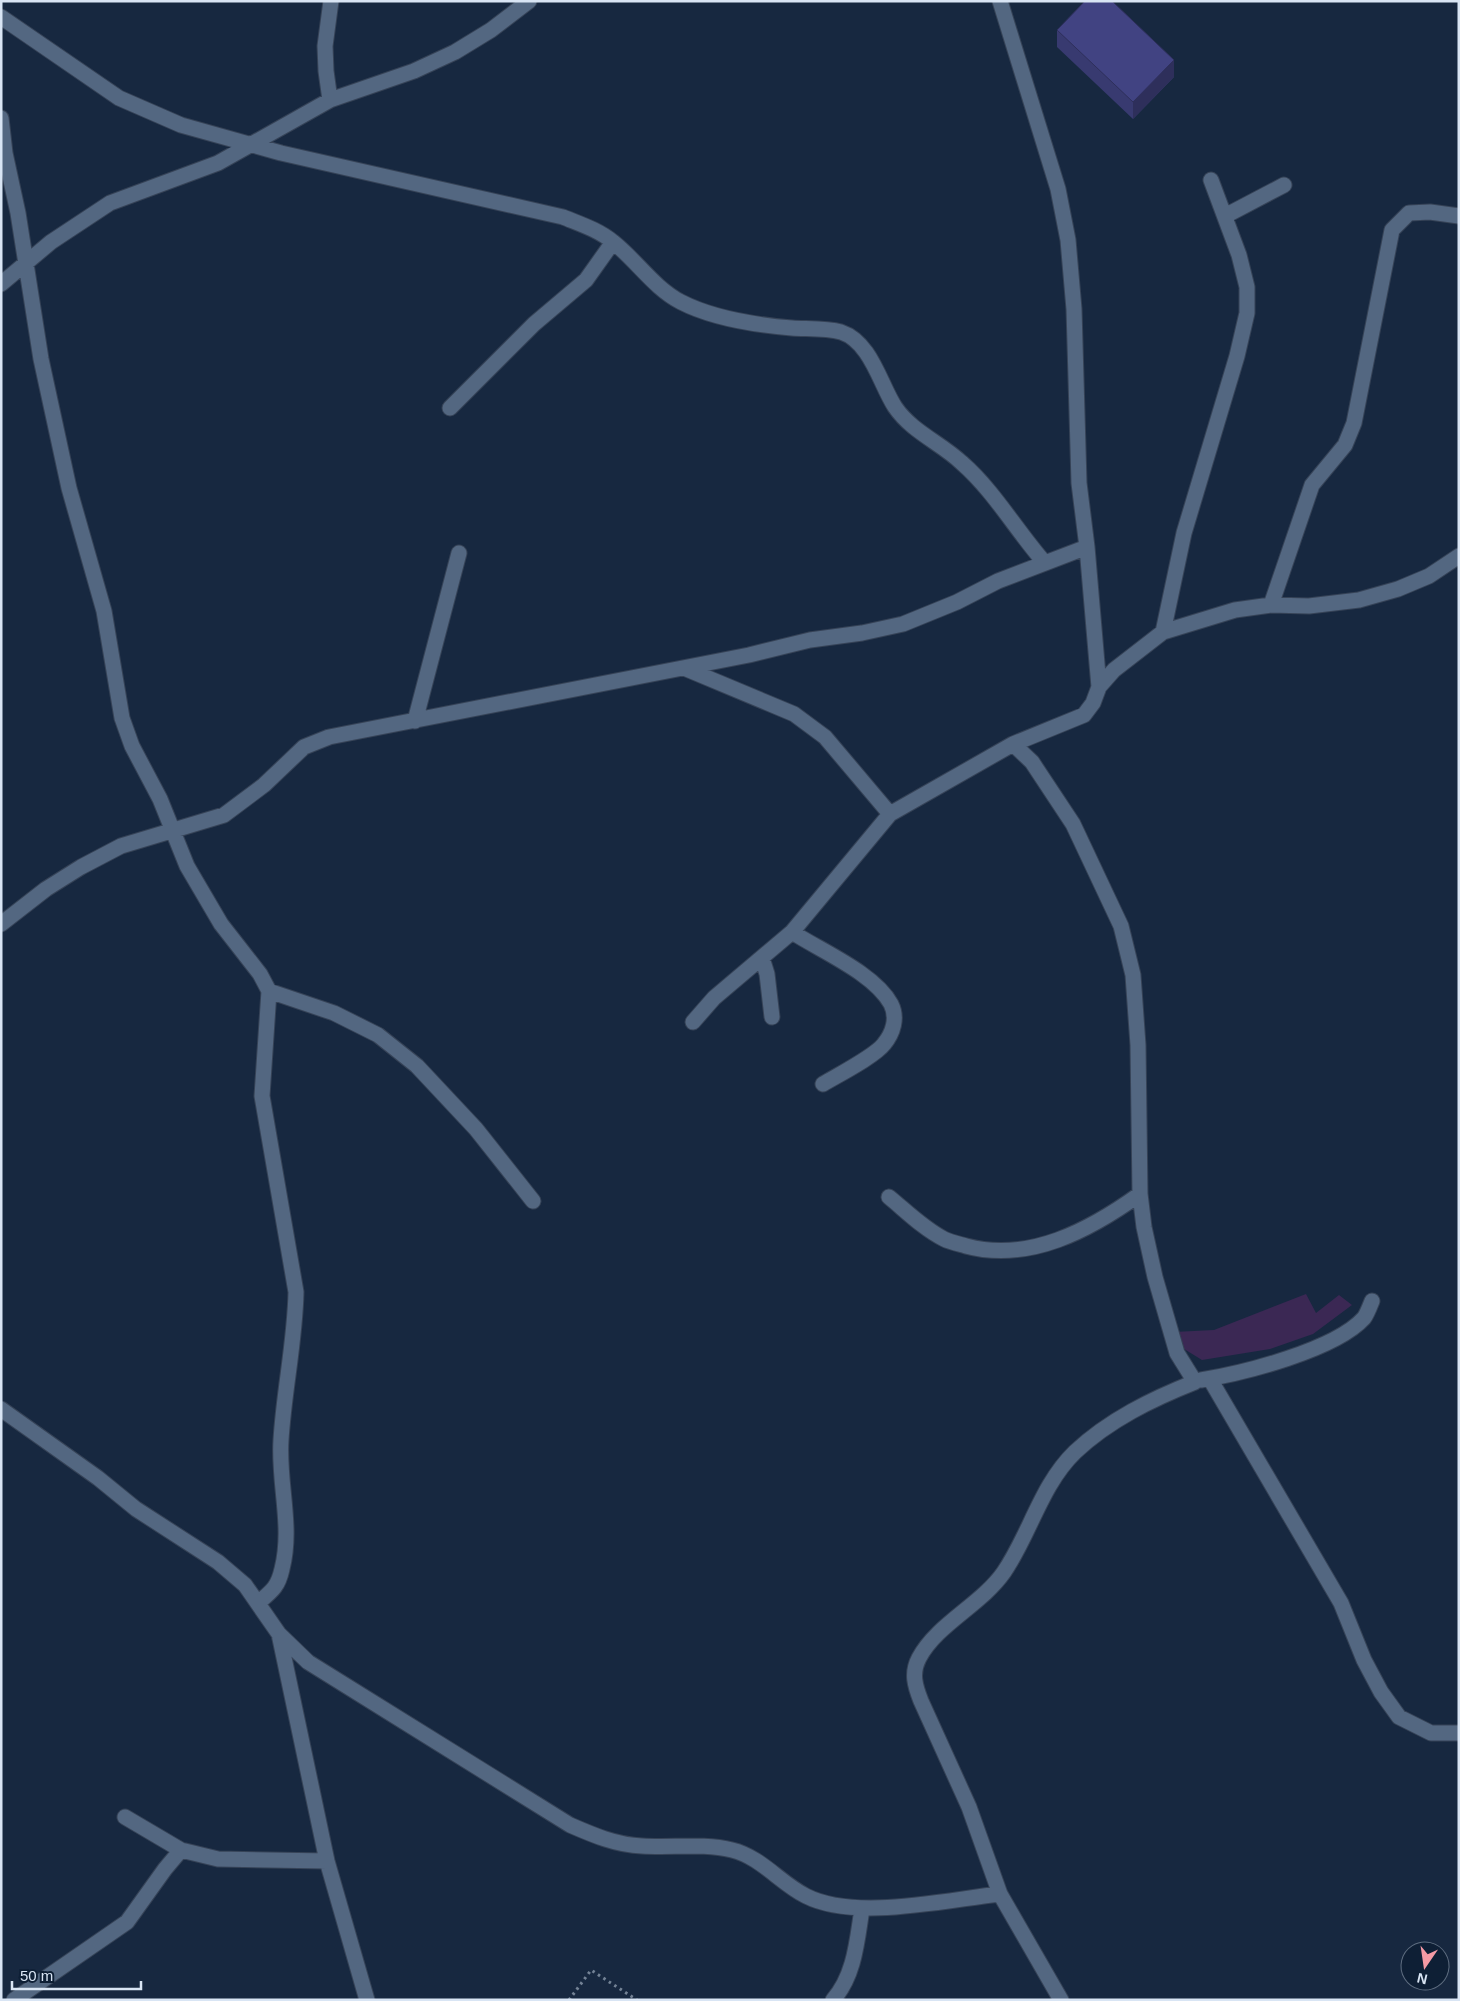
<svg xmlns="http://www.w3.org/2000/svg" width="1460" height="2001" font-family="Helvetica,sans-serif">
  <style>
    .green { fill: #3b2854 }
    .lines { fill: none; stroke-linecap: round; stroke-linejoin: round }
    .minor-casing { stroke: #364357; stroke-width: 17 }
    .path { stroke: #738295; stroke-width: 3; stroke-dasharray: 2.5 4; stroke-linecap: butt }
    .minor { stroke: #536781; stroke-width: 15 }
    .wall { fill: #383a70 }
    .shaded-wall { fill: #2e2f5b }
    .building { fill: #414382; stroke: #2e2f5b }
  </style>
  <rect width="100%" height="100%" fill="#172840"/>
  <!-- green -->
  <path class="green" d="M1306,1294L1316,1313L1339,1295L1352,1305L1313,1334L1270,1349L1202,1360L1176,1344L1174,1332L1214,1330Z"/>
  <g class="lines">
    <defs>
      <path id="minor" d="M1,17L119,98L181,125L281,153L563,217C580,224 599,230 613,242C637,261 654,288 681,302C714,319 756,325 792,328C807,329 826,328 841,332C871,342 880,384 895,407C912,432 941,443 962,463C994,491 1016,530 1044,562
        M330,100L326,71L325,46L331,1
        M1,118L5,153L18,213L41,359L69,488L104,611L122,718L132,746L160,799L187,866L221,924L260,974L269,991L262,1096L296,1292C295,1342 284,1390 281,1440C278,1483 293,1526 282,1569C278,1587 272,1591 259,1602
        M1225,216L1284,185
        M1,284L51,242L110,203L218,163L330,100L414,71L455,52L491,30L529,1
        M450,408L534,324L586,280L613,242
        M1087,547L1099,687
        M1271,605L1312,485L1345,445L1354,423L1392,230L1409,213L1430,212L1459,216
        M1163,632L1184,533L1237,356L1247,313V287L1239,255L1211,180
        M684,668L794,714L825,737L890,814
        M415,721L459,553
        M1,924L46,889L81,867L121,846L224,815L264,785L304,747L329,737L749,655L810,640L862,633L903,624L957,602L998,581L1087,547L1079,483L1074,309L1068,240L1058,189L1000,1
        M792,932C821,951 874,973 891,1004C898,1018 893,1033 884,1044C875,1056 838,1075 823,1084
        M762,958L767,974L772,1017
        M269,991L334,1013L378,1035L417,1066L476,1129L533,1201
        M693,1022L714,998L792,932L890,814L1013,744L1084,715L1093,703L1099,687L1114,670L1163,632L1235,610L1271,605L1309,606L1359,600L1398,589L1429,576L1459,556
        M889,1197C906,1211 924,1229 944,1239C950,1242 959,1244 966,1246C1029,1263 1090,1230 1140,1194
        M1210,1379L1341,1603L1364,1660L1381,1692L1399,1717L1431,1733H1459
        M1201,1380C1244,1373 1335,1350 1364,1318C1367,1314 1370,1306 1372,1301
        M1,1409L98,1478L136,1509L218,1562L245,1585L279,1634L308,1662L570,1825C593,1835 616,1845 642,1846C672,1848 703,1843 732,1850C761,1857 780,1883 806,1896C855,1921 945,1900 1000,1894L1061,2000
        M279,1634L327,1861L367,2000
        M125,1817L181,1850L218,1859L327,1861
        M1000,1894L969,1807L921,1701C915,1686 911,1673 919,1658C937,1624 981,1605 1004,1572C1030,1534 1041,1485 1075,1452C1109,1420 1152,1399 1195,1382L1177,1353L1155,1277L1144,1227L1140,1194L1138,1045L1133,975L1121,926L1073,824L1032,762L1013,744
        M14,2000L127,1922L165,1869L181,1850
        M833,2000C855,1975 857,1940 862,1909"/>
    </defs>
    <!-- minor casing -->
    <use href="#minor" class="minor-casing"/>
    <!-- path -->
    <path class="path" d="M569,2000L591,1970L637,2000"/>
    <!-- minor -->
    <use href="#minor" class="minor"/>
  </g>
  <!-- wall -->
  <path class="wall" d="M1057,30L1174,77L1133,119L1057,47Z"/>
  <!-- shaded-wall -->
  <path class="shaded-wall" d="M1174,60V77L1133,119V102Z"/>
  <!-- building -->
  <path class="building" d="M1085,1H1112L1174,60L1133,102L1057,30Z"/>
  <!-- border -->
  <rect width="1460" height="2001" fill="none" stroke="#d9e5f4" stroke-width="5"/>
  <!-- north arrow -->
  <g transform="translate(1425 1966) rotate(193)"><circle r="24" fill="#0e1f35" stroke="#5f6e81"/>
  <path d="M0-4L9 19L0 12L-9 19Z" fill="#f49aa5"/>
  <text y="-8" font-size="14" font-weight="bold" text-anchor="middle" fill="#d9e5f4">N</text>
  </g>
  <!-- scale -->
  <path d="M12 1981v8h129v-8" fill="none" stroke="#d9e5f4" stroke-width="2.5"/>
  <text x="20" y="1981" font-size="15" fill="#d9e5f4" stroke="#0e1f35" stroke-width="4" paint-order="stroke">50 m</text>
</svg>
